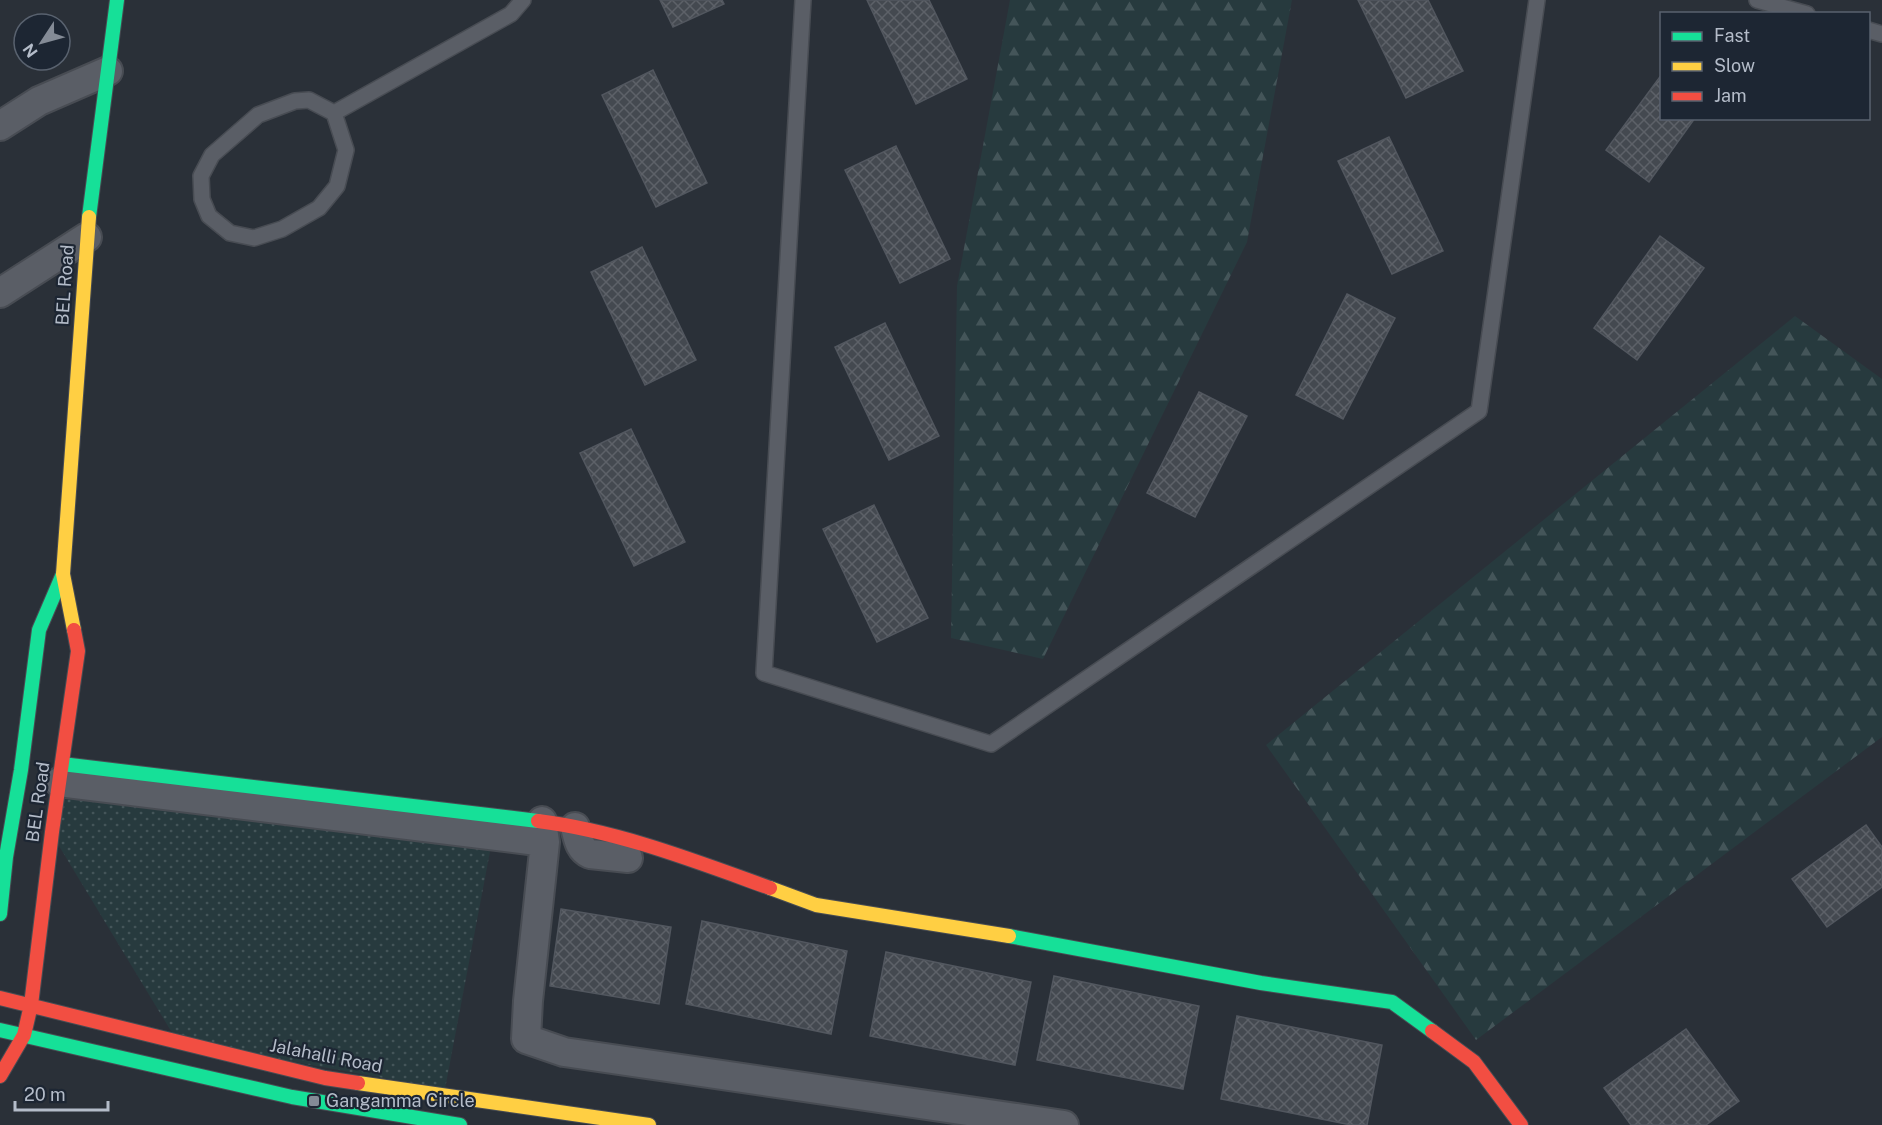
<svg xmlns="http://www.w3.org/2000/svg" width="1882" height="1125" font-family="'Public Sans',sans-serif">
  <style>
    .grass { fill: url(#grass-dots) }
    .forest { fill: url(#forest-firs) }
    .building { fill: url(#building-cross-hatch); stroke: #52575f; stroke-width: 1.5 }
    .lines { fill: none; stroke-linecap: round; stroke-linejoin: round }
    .lane-casing { stroke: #484c53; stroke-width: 18 }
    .street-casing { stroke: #484c53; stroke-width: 32 }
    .fast-casing { stroke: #484c53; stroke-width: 16 }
    .slow-casing { stroke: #484c53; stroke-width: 16 }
    .jam-casing { stroke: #484c53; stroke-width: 16 }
    .lane { stroke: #5a5e66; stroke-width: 15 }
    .street { stroke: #5a5e66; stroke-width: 28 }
    .fast { stroke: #16e098; stroke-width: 14 }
    .slow { stroke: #ffcf43; stroke-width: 14 }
    .jam { stroke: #f24e42; stroke-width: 14 }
    .poi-dot { fill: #848b96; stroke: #1d2633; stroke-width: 2 }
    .labels { text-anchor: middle; stroke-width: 4.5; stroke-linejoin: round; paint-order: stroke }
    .street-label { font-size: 18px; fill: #b4bcc9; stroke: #1d2633 }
    .poi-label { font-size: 18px; fill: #b4bcc9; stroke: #1d2633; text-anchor: start }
  </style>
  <defs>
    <pattern id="grass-dots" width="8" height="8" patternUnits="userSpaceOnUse" patternTransform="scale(1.5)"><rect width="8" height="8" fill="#273a3e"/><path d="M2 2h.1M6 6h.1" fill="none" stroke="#445559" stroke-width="1.8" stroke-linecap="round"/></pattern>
    <pattern id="forest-firs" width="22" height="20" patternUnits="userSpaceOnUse" patternTransform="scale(1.5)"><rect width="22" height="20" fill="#273a3e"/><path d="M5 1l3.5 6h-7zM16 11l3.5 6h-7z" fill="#445559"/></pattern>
    <pattern id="building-cross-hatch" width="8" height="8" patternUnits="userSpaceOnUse" patternTransform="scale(1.5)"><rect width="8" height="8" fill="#444950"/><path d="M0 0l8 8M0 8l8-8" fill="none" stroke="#5d6168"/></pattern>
  </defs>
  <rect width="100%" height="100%" fill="#2a3038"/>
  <!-- grass -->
  <path class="grass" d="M60,793L492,841L445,1089L177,1041L56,841Z"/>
  <!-- forest -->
  <path class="forest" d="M1010,0H1292L1247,242L1043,659L951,638L957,286Z
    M1795,316L1882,379V737L1476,1040L1266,745Z"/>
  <!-- building -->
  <path class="building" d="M660,0H722L724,4L673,27Z
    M867,0H929L967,79L916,104Z
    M1358,0H1428L1463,71L1406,98Z
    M653,70L707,183L656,207L602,95Z
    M1662,74V118H1695L1649,182L1606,150Z
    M1389,137L1443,251L1392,274L1338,161Z
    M896,146L950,259L900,283L845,170Z
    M1660,236L1704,268L1637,360L1594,328Z
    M642,247L696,360L645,385L591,272Z
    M1347,294L1395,318L1343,419L1296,395Z
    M885,323L939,436L889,460L835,347Z
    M1199,392L1247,416L1195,517L1147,493Z
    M631,429L685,542L634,566L580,453Z
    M874,505L928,618L877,642L823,529Z
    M1866,825L1882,847V887L1827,927L1792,879Z
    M561,909L671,927L659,1004L550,986Z
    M702,921L847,951L831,1034L686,1004Z
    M886,952L1031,982L1015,1065L870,1036Z
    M1054,976L1199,1006L1183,1089L1037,1060Z
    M1237,1016L1382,1045L1367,1125H1351L1221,1099Z
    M1686,1029L1739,1101L1706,1125H1631L1604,1088Z"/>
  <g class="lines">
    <defs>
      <path id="lane" d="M803,0L764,673L991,744L1479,411L1537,0
        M1757,0L1807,14
        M1868,30L1882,34
        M309,100L334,113L346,150L337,186L319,208L282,229L254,238L230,233L209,216L202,199L201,176L212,155L258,115L295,101Z
        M334,113L511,14L523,0"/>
      <path id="street" d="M0,126L39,101L108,71
        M0,293L87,237
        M59,782L545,842
        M542,821L545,842L528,1001L526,1039L564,1052L1064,1125
        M575,827C578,838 579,849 590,854L628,858"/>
      <path id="fast" d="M89,217L117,0
        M62,764L538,821
        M0,914L6,857L21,770L39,630L63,574
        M1009,936L1261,983L1392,1002L1432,1031
        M0,1030L292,1097L460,1125"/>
      <path id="slow" d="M74,630L63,574L89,217
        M770,888L816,905L1009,936
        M358,1083L649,1125"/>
      <path id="jam" d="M538,821C618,831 695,861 770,888
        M0,998L325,1078L358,1083
        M1432,1031L1474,1062L1521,1125
        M0,1076L24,1035L31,1005L52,832L78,651L74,630"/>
    </defs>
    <!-- lane casing -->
    <use href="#lane" class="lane-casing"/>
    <!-- street casing -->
    <use href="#street" class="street-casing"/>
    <!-- fast casing -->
    <use href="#fast" class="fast-casing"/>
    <!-- slow casing -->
    <use href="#slow" class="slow-casing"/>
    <!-- jam casing -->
    <use href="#jam" class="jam-casing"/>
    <!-- lane -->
    <use href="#lane" class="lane"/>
    <!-- street -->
    <use href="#street" class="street"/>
    <!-- fast -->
    <use href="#fast" class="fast"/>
    <!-- slow -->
    <use href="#slow" class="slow"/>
    <!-- jam -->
    <use href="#jam" class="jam"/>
  </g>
  <!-- markers -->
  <rect class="poi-dot" x="308" y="1095" width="12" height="12" rx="3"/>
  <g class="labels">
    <!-- street labels -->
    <g class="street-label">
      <text transform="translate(65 285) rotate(-86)" y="6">BEL Road</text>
      <text transform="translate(38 802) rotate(-82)" y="6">BEL Road</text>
      <text transform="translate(326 1056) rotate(11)" y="6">Jalahalli Road</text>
    </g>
    <!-- poi labels -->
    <g class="poi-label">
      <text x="326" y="1107">Gangamma Circle</text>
    </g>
  </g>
  <!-- legend -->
  <rect x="1660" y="12" width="210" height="108" fill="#1d2633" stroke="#59626f" stroke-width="1.5"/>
  <rect x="1672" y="32" width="30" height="9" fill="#16e098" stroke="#59626f" stroke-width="1.5"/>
  <text x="1714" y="42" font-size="18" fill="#b4bcc9">Fast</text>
  <rect x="1672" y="62" width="30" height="9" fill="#ffcf43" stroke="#59626f" stroke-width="1.5"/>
  <text x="1714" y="72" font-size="18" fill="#b4bcc9">Slow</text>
  <rect x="1672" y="92" width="30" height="9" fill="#f24e42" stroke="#59626f" stroke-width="1.5"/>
  <text x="1714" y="102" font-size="18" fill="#b4bcc9">Jam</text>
  <!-- north arrow -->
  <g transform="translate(42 42) rotate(234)"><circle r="28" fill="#1d2633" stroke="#59626f" stroke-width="1.5"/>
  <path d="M0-4.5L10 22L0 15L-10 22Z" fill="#848b96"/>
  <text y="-9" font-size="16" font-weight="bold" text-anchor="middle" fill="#b4bcc9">N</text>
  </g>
  <!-- scale -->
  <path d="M15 1101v9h93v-9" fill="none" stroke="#b4bcc9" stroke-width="3"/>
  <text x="24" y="1101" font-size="18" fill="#b4bcc9" stroke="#1d2633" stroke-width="4.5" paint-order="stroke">20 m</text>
</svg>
